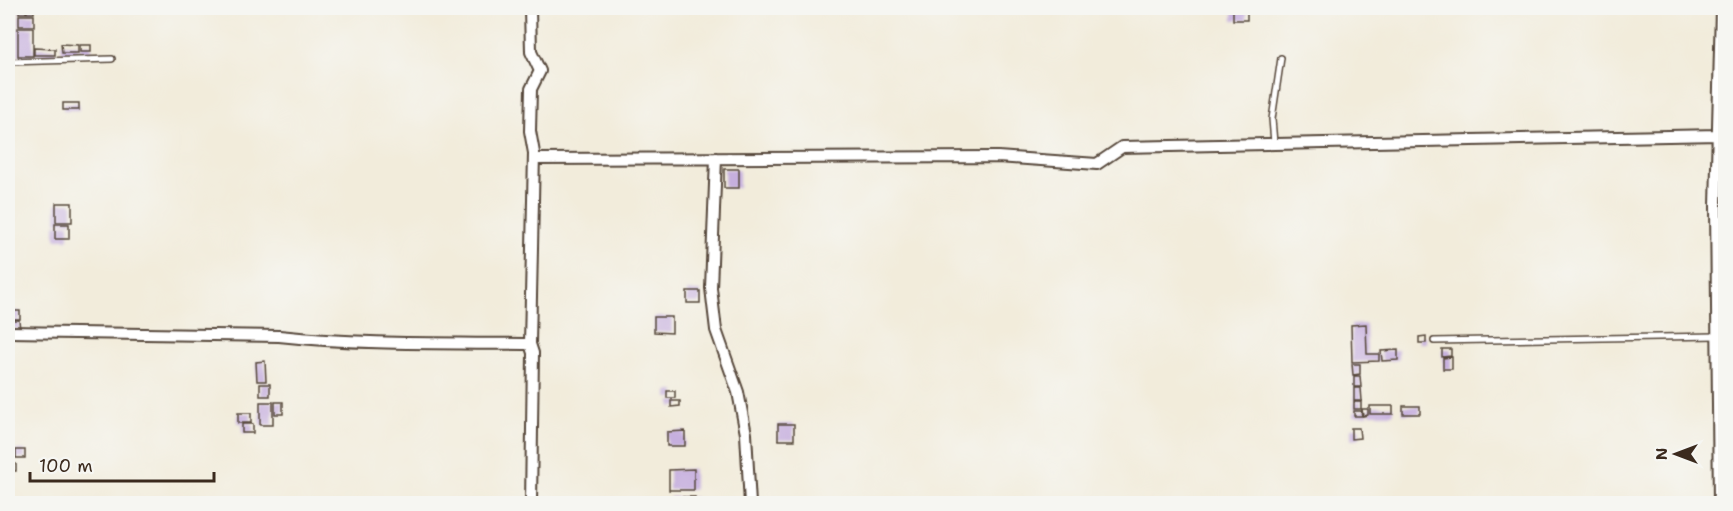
<svg xmlns="http://www.w3.org/2000/svg" width="1733" height="511" font-family="'Shantell Sans',sans-serif">
  <style>
    .building { fill: #c6afde }
    .lines { fill: none; stroke-linecap: round; stroke-linejoin: round }
    .service-casing { stroke: #56473a; stroke-width: 8 }
    .minor-casing { stroke: #56473a; stroke-width: 14 }
    .service { stroke: #fff; stroke-width: 5 }
    .minor { stroke: #fff; stroke-width: 10 }
  </style>
  <rect width="100%" height="100%" fill="#f6f6f2"/>
  <filter id="ink" filterUnits="userSpaceOnUse"><feTurbulence type="fractalNoise" baseFrequency=".0167" numOctaves="2"/><feDisplacementMap in="SourceGraphic" scale="12" xChannelSelector="R" yChannelSelector="G"/><feConvolveMatrix kernelMatrix="1 2 1 2 8 2 1 2 1" color-interpolation-filters="sRGB"/></filter>
  <filter id="wash" filterUnits="userSpaceOnUse"><feTurbulence type="fractalNoise" baseFrequency=".008" numOctaves="4" result="noise"/><feDisplacementMap in="SourceGraphic" scale="24" xChannelSelector="R" yChannelSelector="G"/><feGaussianBlur stdDeviation="1.35" result="paint"/><feColorMatrix in="noise" values="0 0 0 0 0 0 0 0 0 0 0 0 0 0 0 0 0 1.4 0 .05"/><feComposite in="paint" operator="in"/></filter>
  <g filter="url(#wash)">
    <rect width="100%" height="100%" fill="#f2ecdb"/>
    <g id="blocks">
      <!-- building -->
      <path class="building" d="M19,8H26V13H19Z
        M27,8H34V13H27Z
        M1233,8H1247V20H1233Z
        M19,15H34V26H19Z
        M18,28H33V56H18Z
        M61,44L78,45V53H62Z
        M80,45H91V52H80Z
        M34,48L55,49V55H34Z
        M63,103H79V110H63Z
        M724,169H739V188H724Z
        M56,203H72V222H56Z
        M55,224H69V239H55Z
        M687,291H700V303H687Z
        M12,311H20V319H12Z
        M654,317H672V333L654,332Z
        M12,320H19L20,329H12Z
        M1366,324L1367,354H1379V361L1352,362L1351,325Z
        M1426,336V343H1419V337Z
        M1442,349H1451V356L1442,357Z
        M1398,350V360L1382,361L1381,351Z
        M1452,357V369H1443V358Z
        M265,361L266,381H257L256,362Z
        M1352,364H1360V374L1353,375Z
        M1354,376H1360L1361,387H1354Z
        M260,384H270V396H260Z
        M1354,388H1361L1362,401H1354Z
        M667,391H675V398H667Z
        M671,401H680V406L671,407Z
        M260,402H273V425H260Z
        M275,402H283V414H275Z
        M1354,402H1361V409H1354Z
        M1370,406H1393V414H1370Z
        M1403,406H1420V414H1403Z
        M1362,409H1368V415L1363,416Z
        M1354,411H1361L1362,416H1354Z
        M238,413H251V423H238Z
        M242,424H253V433H242Z
        M778,424H794V440H778Z
        M1351,428H1359L1360,438L1351,439Z
        M685,431V446H667V432Z
        M8,450H14V458H8Z
        M16,450H25V458H16Z
        M8,464H16V471H8Z
        M694,469V490H669V470Z
        M670,497H685V504H670Z
        M687,497H695V504H687Z"/>
    </g>
  </g>
  <g filter="url(#ink)">
    <use href="#blocks" fill-opacity="0" stroke="#56473a" stroke-width="1.5"/>
    <g class="lines">
      <defs>
        <path id="service" d="M8,62L112,59
          M1274,143L1272,119L1281,58
          M1434,341L1717,336"/>
        <path id="minor" d="M530,8L531,52L540,71L531,89L530,131L534,153L530,344L533,353L531,504
          M716,158L711,288L716,330L738,392L746,434L750,504
          M534,159L998,157L1097,164L1122,147L1719,135
          M8,332L279,336C362,345 446,343 530,344
          M1719,504L1716,206L1721,8"/>
      </defs>
      <!-- service casing -->
      <use href="#service" class="service-casing"/>
      <!-- minor casing -->
      <use href="#minor" class="minor-casing"/>
      <!-- service -->
      <use href="#service" class="service"/>
      <!-- minor -->
      <use href="#minor" class="minor"/>
    </g>
  </g>
  <!-- margin -->
  <rect width="1733" height="511" fill="none" stroke="#f6f6f2" stroke-width="30"/>
  <!-- north arrow -->
  <g transform="translate(1676 454) rotate(270)" stroke="#f6f6f2" stroke-width="4.5" paint-order="stroke">
  <path d="M0-4.5L10 22L0 15L-10 22Z" fill="#3b2a1e"/>
  <text y="-9" font-size="16" font-weight="bold" text-anchor="middle" fill="#3b2a1e">N</text>
  </g>
  <!-- scale -->
  <path d="M30 472v9h184v-9" fill="none" stroke="#3b2a1e" stroke-width="3"/>
  <text x="39" y="472" font-size="18" fill="#3b2a1e" stroke="#f6f6f2" stroke-width="4.5" paint-order="stroke">100 m</text>
</svg>
